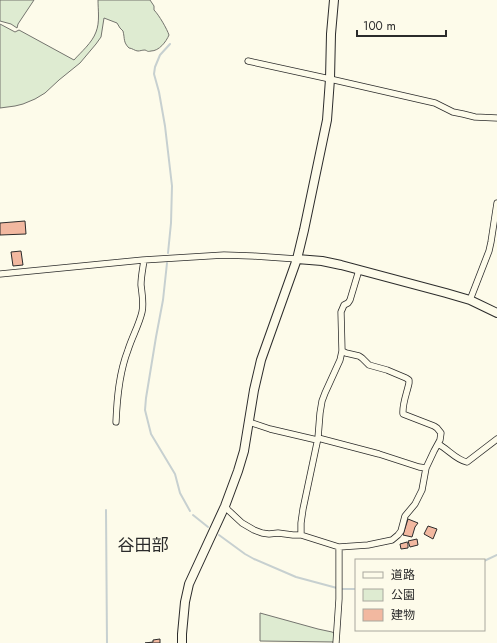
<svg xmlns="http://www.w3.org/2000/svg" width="497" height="643" font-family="Jost,'Noto Sans JP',sans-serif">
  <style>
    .green { fill: #deebd1; stroke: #74746e }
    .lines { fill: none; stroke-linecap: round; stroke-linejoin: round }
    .stream { stroke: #c7d0d0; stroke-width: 2 }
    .building { fill: #f2b8a0; stroke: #2b2b2b }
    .street-casing { stroke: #2b2b2b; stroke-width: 7 }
    .secondary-casing { stroke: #2b2b2b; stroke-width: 10 }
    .street { stroke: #fdfbea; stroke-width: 5.5 }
    .secondary { stroke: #fdfbea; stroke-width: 8 }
    .labels { text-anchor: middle; stroke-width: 3; stroke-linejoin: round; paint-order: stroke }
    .quarter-label { font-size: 17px; fill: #2b2b2b; stroke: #fdfbea }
  </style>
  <rect width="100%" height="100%" fill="#fdfbea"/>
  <!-- green -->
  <path class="green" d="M0,0H34L18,24L17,28L11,24L0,21Z
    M98,0H150L154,6V10C159,15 167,29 169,35C166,42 159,51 151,51C147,52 148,51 145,50C142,50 140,51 138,51C135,51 132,48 129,48C123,42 125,39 123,31L120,28L117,23L104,18L101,37L96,44L80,63L59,80L45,93L35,99L23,104L15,106L0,108V24L15,32L19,30L74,60C81,52 92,43 96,32C100,22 98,10 98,0Z
    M260,613L318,629L332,632L334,633L335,642L260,641Z"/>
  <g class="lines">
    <!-- stream -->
    <path class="stream" d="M168,253L171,223L172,186L165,126L159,92L154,74L155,67L160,55L170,44
      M167,263L163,300L156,337L146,398L145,410L151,434L175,474L180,493L190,511
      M106,510L107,643
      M193,515L208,527
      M219,535L245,554L254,559L296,577L337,588
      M484,561L497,555
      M343,589H356"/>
  </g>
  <!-- building -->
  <path class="building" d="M25,221L26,234L0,235V223Z
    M21,251L23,265L13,266L11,252Z
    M408,519L418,523L415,527L412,537L403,535Z
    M428,526L437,529L433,539L424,534Z
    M417,539L418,545L410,547L408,541Z
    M407,542L408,544V548L401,549L400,544Z
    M160,639V643H145L153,642V640Z"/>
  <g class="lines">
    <defs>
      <path id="street" d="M248,61L330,79L435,103L453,112L463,114L475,117L497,118
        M0,274L143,260L224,255L253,256L297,259
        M470,300L489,251L491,242L497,203
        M116,422C117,398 119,373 128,350C132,337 139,325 142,312C144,303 142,294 141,285C141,276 143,268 144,260
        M249,422L270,429L317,440
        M318,438L379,454L419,467L426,468
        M438,444C448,449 456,460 467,462L497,439
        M225,506L228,510L242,523L254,530L262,533L269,534L278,533L293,535H301L339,547L368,545L392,540L398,535L401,531L405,516L415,504L422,490L426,468L434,451L440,440L441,433L437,428L434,426L403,414C402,404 407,393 409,383V380L406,378L387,370L369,365L362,358L359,356L346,353L342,351
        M301,535V523L303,509L318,438L320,413L322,401L325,393L340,360L342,351L341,312L344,305L348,303L350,300L359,270
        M336,643L339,599V547"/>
      <path id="secondary" d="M297,259L322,261L341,265L446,293L470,300L497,313
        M182,643V634L185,602L189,584L225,506L238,471L244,451L254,390L261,360L297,259L304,230L327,120L330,79L331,34L334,0"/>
    </defs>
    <!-- street casing -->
    <use href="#street" class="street-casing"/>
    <!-- secondary casing -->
    <use href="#secondary" class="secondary-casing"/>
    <!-- street -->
    <use href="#street" class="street"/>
    <!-- secondary -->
    <use href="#secondary" class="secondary"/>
  </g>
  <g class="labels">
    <!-- quarter labels -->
    <g class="quarter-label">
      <text x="143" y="551">谷田部</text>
    </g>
  </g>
  <!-- legend -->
  <rect x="355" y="559" width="130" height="72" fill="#fdfbea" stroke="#a9a89e"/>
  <rect x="363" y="572" width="20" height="6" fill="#fdfbea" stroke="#a9a89e"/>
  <text x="391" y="579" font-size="12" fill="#2b2b2b">道路</text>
  <rect x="363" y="589" width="20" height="12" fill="#deebd1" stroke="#a9a89e"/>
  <text x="391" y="599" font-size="12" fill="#2b2b2b">公園</text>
  <rect x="363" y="609" width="20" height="12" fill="#f2b8a0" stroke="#a9a89e"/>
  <text x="391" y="619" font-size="12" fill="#2b2b2b">建物</text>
  <!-- scale -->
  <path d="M357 30v6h89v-6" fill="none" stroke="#2b2b2b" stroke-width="2"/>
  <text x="363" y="30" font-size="12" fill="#2b2b2b" stroke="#fdfbea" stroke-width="3" paint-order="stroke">100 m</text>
</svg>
